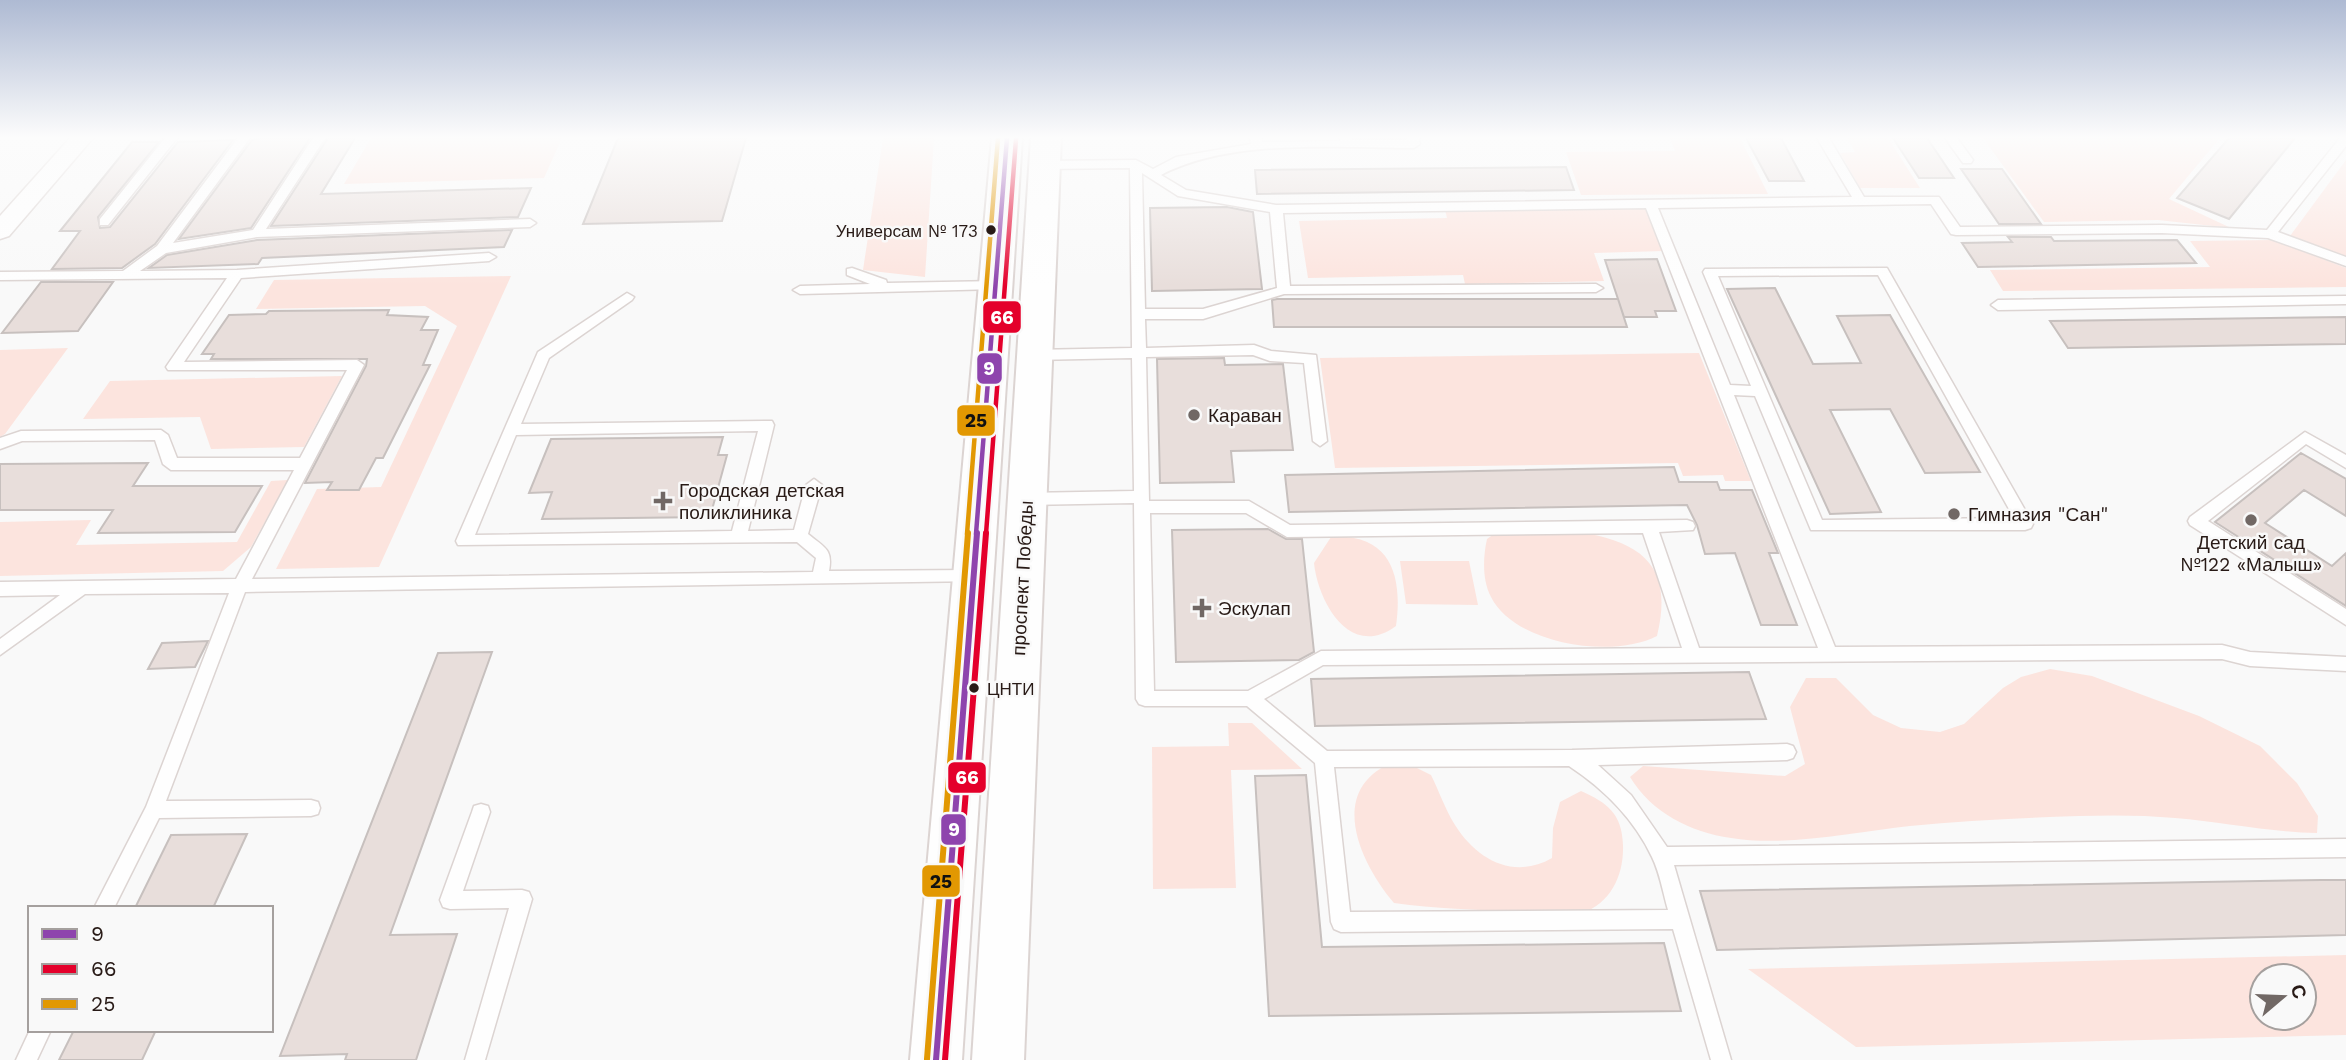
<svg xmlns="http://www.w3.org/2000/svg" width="2346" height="1060" font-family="'Work Sans',sans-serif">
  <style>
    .green { fill: #fce4de; fill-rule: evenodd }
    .building { fill: #e8dedb; stroke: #c7c0be; stroke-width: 2 }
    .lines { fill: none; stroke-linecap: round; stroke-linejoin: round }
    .lane-casing { stroke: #dcd4d2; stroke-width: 3 }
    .street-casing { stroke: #dcd4d2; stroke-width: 3 }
    .primary-casing { stroke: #dcd4d2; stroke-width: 4 }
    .lane { fill: #fefefe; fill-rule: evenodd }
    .street { fill: #fefefe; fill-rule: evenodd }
    .primary { fill: #fefefe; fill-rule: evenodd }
    .bus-1-far1-casing { stroke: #f9f9f9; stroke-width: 9 }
    .bus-1-casing { stroke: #f9f9f9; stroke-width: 11 }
    .bus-2-far1-casing { stroke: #f9f9f9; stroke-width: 9 }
    .bus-2-casing { stroke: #f9f9f9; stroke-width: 11 }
    .bus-3-far1-casing { stroke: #f9f9f9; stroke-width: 9 }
    .bus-3-casing { stroke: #f9f9f9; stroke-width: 11 }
    .bus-1-far1 { stroke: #8e44ad; stroke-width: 4.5 }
    .bus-1 { stroke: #8e44ad; stroke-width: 6 }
    .bus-2-far1 { stroke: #e4002b; stroke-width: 4.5 }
    .bus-2 { stroke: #e4002b; stroke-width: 6 }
    .bus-3-far1 { stroke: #e29802; stroke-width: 4.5 }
    .bus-3 { stroke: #e29802; stroke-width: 6 }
    .bus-dot { fill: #281a16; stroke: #f9f9f9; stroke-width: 2.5 }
    .poi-dot { fill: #716865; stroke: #f9f9f9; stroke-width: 2.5 }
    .labels { text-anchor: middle; stroke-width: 5; stroke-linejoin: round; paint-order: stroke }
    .bus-label { font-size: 17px; fill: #281a16; stroke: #f9f9f9; text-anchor: end }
    .poi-label { font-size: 19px; fill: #281a16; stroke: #f9f9f9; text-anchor: start }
    .street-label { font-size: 19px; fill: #281a16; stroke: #f9f9f9 }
    .line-badge { stroke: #f9f9f9; stroke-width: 2.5 }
    .badge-label { font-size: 19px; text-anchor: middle; font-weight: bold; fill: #fff }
    .pale-badge-label { font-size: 19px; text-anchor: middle; font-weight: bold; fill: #111 }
  </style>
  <rect width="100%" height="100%" fill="#f9f9f9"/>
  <!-- green -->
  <path class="green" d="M371,138H562L544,178L344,184Z
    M883,138H934L925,277L863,270Z
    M1670,138H1740L1768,194L1581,195L1566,152L1675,151Z
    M1847,138H1888L1920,188H1860L1840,153L1855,152Z
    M1983,138H2220L2169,199L2231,228L2158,220L2044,222Z
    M2346,160V257L2290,236Z
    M1645,207L1664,251L1594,253L1604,281L1465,284L1463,275L1308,278L1299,221L1447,218L1445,210Z
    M2273,240L2346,268V287L2003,291L1990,270L2210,267L2190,241Z
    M511,276L379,567L276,569L317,489L381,487L457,326L425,306L256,309L274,280Z
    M68,348L5,434L0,437V350Z
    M1699,353L1751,481H1725L1723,475L1683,476L1678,463L1335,468L1320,358Z
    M342,376L304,447L211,449L200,417L83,419L110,381Z
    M288,480L251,547L223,571L0,576V522L91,520L76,545L237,542L271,481Z
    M1579,532C1642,542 1674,566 1657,636C1614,659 1515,645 1491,597C1482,580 1483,557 1487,539L1494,534Z
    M1331,537C1391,533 1403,576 1396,626C1350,660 1318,602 1314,563Z
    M1400,561H1469L1478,605L1406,604Z
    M2050,669L2092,676L2199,716L2260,746L2297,783L2318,816L2317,833C2269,832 2222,822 2175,818C2144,815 2110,815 2079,816C2023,818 1966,820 1910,826C1856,832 1785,847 1731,838C1690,832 1652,813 1630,777L1643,766L1785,776L1805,764L1790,707L1806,678H1836L1873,715L1901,728L1940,732L1964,724L2003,688L2021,677Z
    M1228,723H1252L1302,769L1231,770L1236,888L1153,889L1152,747L1229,746Z
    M1389,764L1413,766L1431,775C1439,791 1445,809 1455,825C1477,860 1514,880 1552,858L1553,828L1560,802L1581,791C1608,803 1622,814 1623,845C1624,875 1611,903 1582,913C1563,919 1536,913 1517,912C1476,909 1435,909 1394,903C1361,864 1327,793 1389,764Z
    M2346,955V1035L1856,1047L1748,969ZM2262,976H2304V1018H2262Z"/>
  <!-- building -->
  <path class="building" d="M261,138H310L251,228L179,239L252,140Z
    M328,138H355L321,194L531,188L518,217L271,226Z
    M618,138H746L722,221L583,224Z
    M1746,138H1781L1804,181H1769Z
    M1893,138H1927L1954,178H1919Z
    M2229,138H2295L2229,219L2177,198Z
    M233,140L155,244L122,268L52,269L80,231H60L132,142H159L98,217L100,228L110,227L178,142Z
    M1566,167L1574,190L1257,194L1255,170Z
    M1961,169H2002L2041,224H1999Z
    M1227,207L1253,212L1262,289L1152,291L1150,208Z
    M512,230L504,247L262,258L258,264L149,268L167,255L257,240Z
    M2008,237H2051L2054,241L2177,240L2196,263L1978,267L1962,243L2012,242Z
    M1657,259L1676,311H1655L1657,317H1624L1605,260Z
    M41,282H113L78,331L2,333Z
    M1775,288L1813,364L1861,363L1837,316L1890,315L1980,472L1925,473L1890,409L1830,410L1881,512L1830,514L1727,289Z
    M1277,299H1618L1627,327H1274L1272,300Z
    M389,310L387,315L428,317L421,330H438L423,365H430L383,458H376L359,490H327L332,482L305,483L366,366L367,359H211L214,354H202L229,315L266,314L269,311Z
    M2346,317V344L2068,348L2050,321Z
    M1224,358L1225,365L1283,364L1293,450L1231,451L1234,482L1160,483L1157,359Z
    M723,437L718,455H727L710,517L542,519L552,492L529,493L551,439Z
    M2301,453L2346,479V516L2304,490L2265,523L2332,566L2346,553V606L2215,522Z
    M148,463L133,486H262L235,532L98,533L113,510H0V464Z
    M1674,467L1679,482H1717L1720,490H1752L1778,553H1769L1797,625H1761L1735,553L1705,554L1697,525L1687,505L1289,512L1285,475Z
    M1268,529L1286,539H1302L1314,652L1299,660L1176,662L1172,530Z
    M208,641L195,667L148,669L162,643Z
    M492,652L390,935L457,934L416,1060H345L347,1054L280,1056L438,653Z
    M1749,672L1766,719L1315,726L1311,679Z
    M1306,775L1322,947L1664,943L1681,1011L1269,1016L1255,776Z
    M247,834L213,908H135L171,835Z
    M2321,880H2346V935L1717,950L1700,891Z
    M74,1030H156L142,1060H59Z"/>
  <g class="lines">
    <defs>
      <path id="lane" d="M165,138H177L108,225H100V219Z
        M238,138H250L173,243L253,230L313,138H325L266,229L530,219L536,223L530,227L257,237L166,253L140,271L237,270L489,253L496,257L489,261L241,278L184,362L357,360L364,365L252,579L813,572L816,558L797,542L458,545L456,541L538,352L627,293L634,297L632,300L549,358L521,424L772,421L774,425L748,531L794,530L806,485L814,479L822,485L808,534C825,548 833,549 829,571L974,570L980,571L982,576L980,581L245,592L166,801L311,800L318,802L320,808L318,814L311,816L159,818L114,908H94L146,807L229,593L85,594L0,655V639L60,595L0,596V582L236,579L294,470H171L163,464L155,440L22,441L0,449V438L21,431L161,430L168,435L177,458H300L347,370H168L166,367L168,364L227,278L0,280V272L123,271L157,246ZM758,431L732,531L475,535L516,435Z
        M1250,138H1262V142L1340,141V138H1352V140H1407V138H1419L1420,144L1414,148C1336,148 1232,138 1161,175L1186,190L1276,205L1852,197L1817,138H1829L1864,197H1939L1960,227L2162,225L2267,230L2340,138H2346V146L2278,232L2346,257V266L2268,238L2162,233L1956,235L1951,234L1931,204L1658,208L1730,385L1751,386L1703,272L1705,269L1887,268L2033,524L2031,528L2025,530H1811L1755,396L1734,395L1835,647L2222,645L2250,652L2346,657V671L2250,666L2222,659L1323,665L1264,699L1327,751L1572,750L1787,744L1793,746L1796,752L1793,758L1787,760L1598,765L1631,795L1667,847L2346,839V857L1674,865L1731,1060H1711L1673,929L1341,932L1334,929L1331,922L1315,763L1247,706H1145L1139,704L1136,699L1134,503L1026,505L1018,499L1026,493L1134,491L1132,358L1033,360L1026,355L1033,350L1132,348L1130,168L1043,169L1037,165L1043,161L1136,160L1153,169L1176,157L1251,144ZM1142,173L1178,196L1270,212L1277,288L1203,309H1145ZM1646,208L1818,648H1699L1659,532L1693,530L1695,526L1693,522L1687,520L1290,525L1249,501H1149L1146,357L1253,355L1270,361L1304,363L1313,441L1320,446L1327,441L1316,355L1271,351L1254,345L1146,348L1145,319H1203L1284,294L1596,292L1603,288L1596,284L1290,286L1283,213ZM1878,275L2014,518L1822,520L1718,276ZM1150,513H1246L1287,537L1643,533L1682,648L1321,651L1248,691H1154ZM1569,766C1604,789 1634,819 1652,857C1660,873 1663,893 1668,910L1350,912L1334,767Z
        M1945,138H1957L1973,160L1971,163H1963Z
        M852,268L886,280L887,283L998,281L1005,285L998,289L800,294L793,290L800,286L870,284L847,275V269Z
        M2346,296V304L1998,310L1991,305L1998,300Z
        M2305,432L2346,455V468L2306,444L2208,521L2346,609V625L2190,525L2188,521L2190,517Z
        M481,804L488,806L490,812L463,891L522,890L529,892L532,899L485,1060H465L509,908L450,909L443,907L440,900L472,812L474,806Z
        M30,1030H51L37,1060H16Z"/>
      <path id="street" d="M70,138H93L9,236L0,239V216Z"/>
      <path id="primary" d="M992,138H1022L962,1060H910Z
        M1031,138H1061L1024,1060H972Z"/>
    </defs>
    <!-- lane casing -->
    <use href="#lane" class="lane-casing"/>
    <!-- street casing -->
    <use href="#street" class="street-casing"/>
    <!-- primary casing -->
    <use href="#primary" class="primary-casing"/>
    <!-- lane -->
    <use href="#lane" class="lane"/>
    <!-- street -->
    <use href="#street" class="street"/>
    <!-- primary -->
    <use href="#primary" class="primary"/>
    <defs>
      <path id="bus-1-far1" d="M976,534L1007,138"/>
      <path id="bus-1" d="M936,1060L977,533"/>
      <path id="bus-2-far1" d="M986,534L1016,139"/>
      <path id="bus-2" d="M945,1060L986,533"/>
      <path id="bus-3-far1" d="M967,534L998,138"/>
      <path id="bus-3" d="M927,1059L968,533"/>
    </defs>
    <!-- bus-1-far1 casing -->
    <use href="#bus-1-far1" class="bus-1-far1-casing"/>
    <!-- bus-1 casing -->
    <use href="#bus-1" class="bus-1-casing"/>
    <!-- bus-2-far1 casing -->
    <use href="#bus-2-far1" class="bus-2-far1-casing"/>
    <!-- bus-2 casing -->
    <use href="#bus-2" class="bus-2-casing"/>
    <!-- bus-3-far1 casing -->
    <use href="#bus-3-far1" class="bus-3-far1-casing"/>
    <!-- bus-3 casing -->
    <use href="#bus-3" class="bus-3-casing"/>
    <!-- bus-1-far1 -->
    <use href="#bus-1-far1" class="bus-1-far1"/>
    <!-- bus-1 -->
    <use href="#bus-1" class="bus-1"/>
    <!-- bus-2-far1 -->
    <use href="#bus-2-far1" class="bus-2-far1"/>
    <!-- bus-2 -->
    <use href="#bus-2" class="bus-2"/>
    <!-- bus-3-far1 -->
    <use href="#bus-3-far1" class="bus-3-far1"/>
    <!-- bus-3 -->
    <use href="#bus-3" class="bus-3"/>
  </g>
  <!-- sky -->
  <linearGradient id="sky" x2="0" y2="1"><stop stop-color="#aebad3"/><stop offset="0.48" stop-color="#fcfcfc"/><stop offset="1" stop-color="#fcfcfc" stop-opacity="0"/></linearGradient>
  <rect width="2346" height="286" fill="url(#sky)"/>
  <!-- markers -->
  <g class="bus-dot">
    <circle cx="991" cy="230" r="6"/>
    <circle cx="974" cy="688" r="6"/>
  </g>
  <g class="poi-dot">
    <circle cx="1194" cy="415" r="7"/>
    <path d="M659.5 490.5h7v7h7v7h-7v7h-7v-7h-7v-7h7z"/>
    <circle cx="1954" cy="514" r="7"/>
    <circle cx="2251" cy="520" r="7"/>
    <path d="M1198.5 597.5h7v7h7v7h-7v7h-7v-7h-7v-7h7z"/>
  </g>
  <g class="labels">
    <!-- bus labels -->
    <g class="bus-label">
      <text x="978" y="237">Универсам № 173</text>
      <text x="987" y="695" text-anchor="start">ЦНТИ</text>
    </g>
    <!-- poi labels -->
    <g class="poi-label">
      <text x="1208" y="422">Караван</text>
      <text x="679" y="497">Городская детская<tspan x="679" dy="22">поликлиника</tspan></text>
      <text x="1968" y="521">Гимназия "Сан"</text>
      <text x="2251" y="549" text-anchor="middle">Детский сад<tspan x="2251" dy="22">№122 «Малыш»</tspan></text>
      <text x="1218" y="615">Эскулап</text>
    </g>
    <!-- street labels -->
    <g class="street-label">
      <text transform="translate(1022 578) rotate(-87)" y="7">проспект Победы</text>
    </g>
  </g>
  <g class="line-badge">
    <rect x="982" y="300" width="40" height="34" rx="7" fill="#e4002b"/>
    <rect x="976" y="352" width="27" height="33" rx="7" fill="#8e44ad"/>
    <rect x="956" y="404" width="40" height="33" rx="7" fill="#e29802"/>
    <rect x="947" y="761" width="40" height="33" rx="7" fill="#e4002b"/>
    <rect x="940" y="813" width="27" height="33" rx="7" fill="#8e44ad"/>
    <rect x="921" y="864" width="40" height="34" rx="7" fill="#e29802"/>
  </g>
  <g class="badge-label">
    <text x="1002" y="324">66</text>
    <text x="989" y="375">9</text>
    <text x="967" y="784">66</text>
    <text x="954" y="836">9</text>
  </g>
  <g class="pale-badge-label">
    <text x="976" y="427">25</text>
    <text x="941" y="888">25</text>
  </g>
  <!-- legend -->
  <rect x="28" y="906" width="245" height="126" fill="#f9f9f9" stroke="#a5a09e" stroke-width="2"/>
  <rect x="42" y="929" width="35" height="10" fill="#8e44ad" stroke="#a5a09e" stroke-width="2"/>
  <text x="91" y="941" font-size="21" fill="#281a16">9</text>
  <rect x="42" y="964" width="35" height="10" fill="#e4002b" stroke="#a5a09e" stroke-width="2"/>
  <text x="91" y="976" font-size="21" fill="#281a16">66</text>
  <rect x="42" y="999" width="35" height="10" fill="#e29802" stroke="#a5a09e" stroke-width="2"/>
  <text x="91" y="1011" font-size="21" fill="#281a16">25</text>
  <!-- north arrow -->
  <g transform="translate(2283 997) rotate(71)"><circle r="33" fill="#f9f9f9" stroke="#a5a09e" stroke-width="2"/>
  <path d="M0-5L12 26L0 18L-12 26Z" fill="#716865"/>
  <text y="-10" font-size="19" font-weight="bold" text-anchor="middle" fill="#281a16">С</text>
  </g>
</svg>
